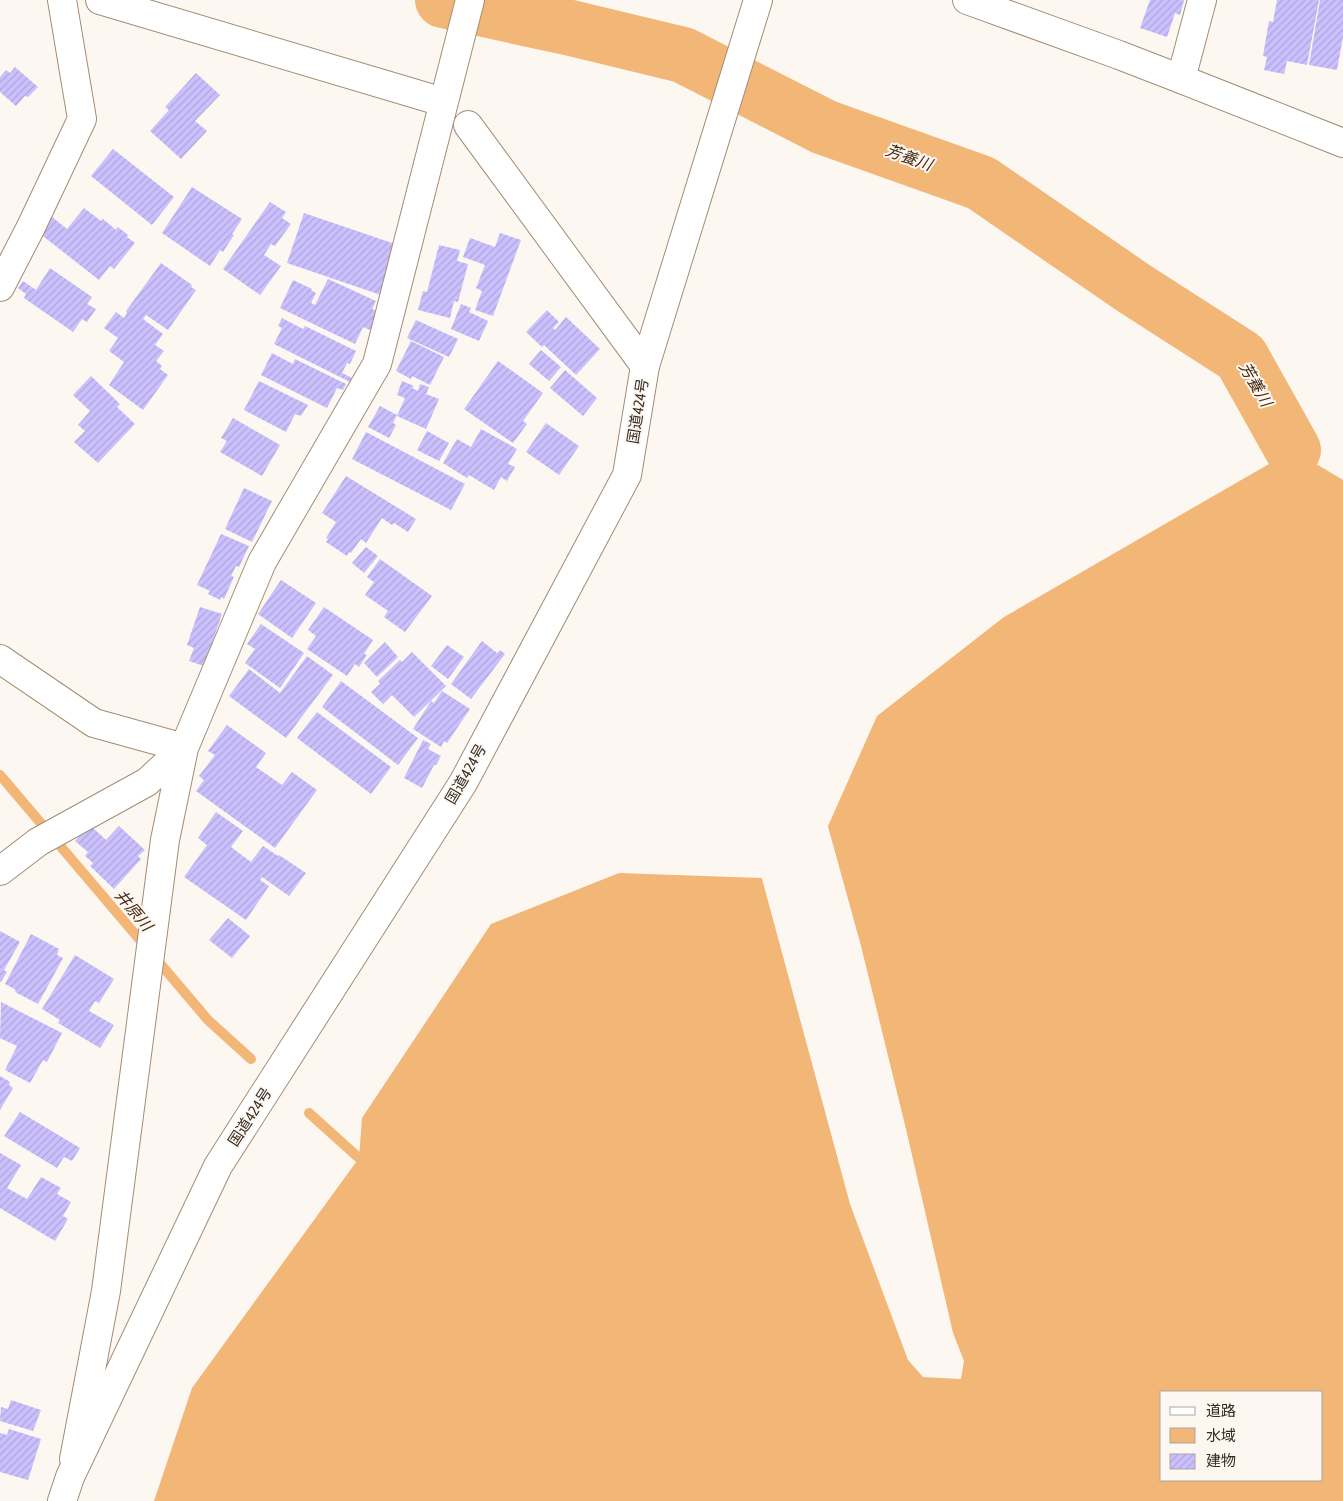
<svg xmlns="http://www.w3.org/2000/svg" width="1343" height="1501" font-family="'Asap Condensed','Noto Sans JP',sans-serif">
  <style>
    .water { fill: #f2b677; fill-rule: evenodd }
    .pier { fill: #fdf7f2 }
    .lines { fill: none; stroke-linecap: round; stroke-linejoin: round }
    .stream { stroke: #f2b677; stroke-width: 10 }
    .river { stroke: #f2b677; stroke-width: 56 }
    .building { fill: url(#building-hatch) }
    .street-casing { stroke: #a48c75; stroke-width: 30 }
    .secondary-casing { stroke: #a48c75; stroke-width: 30 }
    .highway-casing { stroke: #a48c75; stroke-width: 30 }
    .street { stroke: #fff; stroke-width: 28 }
    .secondary { stroke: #fff; stroke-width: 28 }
    .highway { stroke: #fff; stroke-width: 28 }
    .labels { text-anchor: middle; stroke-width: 4; stroke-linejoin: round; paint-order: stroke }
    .street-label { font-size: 15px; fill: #352b22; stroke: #fdf7f2 }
    .water-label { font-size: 16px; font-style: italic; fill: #442b10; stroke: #fdf7f2 }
  </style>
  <defs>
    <pattern id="building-hatch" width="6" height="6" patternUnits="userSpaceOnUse" patternTransform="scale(1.25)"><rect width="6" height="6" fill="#cac0fd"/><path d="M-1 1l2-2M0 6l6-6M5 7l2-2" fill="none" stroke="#aea5d9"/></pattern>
  </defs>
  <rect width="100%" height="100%" fill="#fdf7f2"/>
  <!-- water -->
  <path class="water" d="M1293,450L1343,480V1501H154L192,1388L359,1158L362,1118L491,924L619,873L761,878L816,853L877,716L1004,617ZM1162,1392H1322V1480H1162Z"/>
  <!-- pier -->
  <path class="pier" d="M827,823L861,946L906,1129L953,1333L964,1361L961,1379L923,1377L908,1360L850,1204L761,875L814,851Z"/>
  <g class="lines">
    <!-- stream -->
    <path class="stream" d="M0,775L208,1020L251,1059
      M309,1113L359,1158"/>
    <!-- river -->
    <path class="river" d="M443,0L571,28L683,55L824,127L981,183L1135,289L1241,357L1293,450"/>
  </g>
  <!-- building -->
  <path class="building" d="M1150,0H1184L1180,15L1175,13L1167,37L1140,28Z
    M1277,0H1319L1307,65L1287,61L1284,74L1264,70L1267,57L1263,56L1269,21L1273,22Z
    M1320,0H1343V37L1337,70L1309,65Z
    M15,67L38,87L28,97L25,96L16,106L0,92V77L6,70L10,73Z
    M196,73L220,95L195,121L207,131L181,159L150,131L169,110L165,107Z
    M113,149L174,197L152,225L91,176Z
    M192,187L242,219L232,234L234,235L223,252L220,250L210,266L162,233Z
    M270,202L286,212L282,218L291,224L275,246L271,244L264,255L281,266L260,295L223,269Z
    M84,208L101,221L103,219L116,230L118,227L128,235L127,237L135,243L114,269L110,266L99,280L39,233L52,217L67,229Z
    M304,213L395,244L387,265L391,267L381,295L287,263Z
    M500,233L521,240L493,316L475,310L482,291L476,288L485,265L463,257L470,238L495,247Z
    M439,245L460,250L457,261L468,264L458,302L454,301L450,318L418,310L423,291L427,292Z
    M161,263L192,285L191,287L196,290L168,330L146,315L143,319L163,334L155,345L164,351L156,361L162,366L160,369L168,375L143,410L109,385L124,362L109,351L118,338L104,328L116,312L124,318L127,313L126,311Z
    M50,268L92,297L87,304L96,309L87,322L82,319L73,332L24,298L26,294L18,288L23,281L36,290Z
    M328,279L376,301L372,309L379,312L370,330L363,327L355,344L280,308L293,280L312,289L311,290L316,293L311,303L315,305Z
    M461,304L471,308L469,312L488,321L479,341L451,329Z
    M547,310L559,322L553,328L555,330L566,317L600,349L576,375L544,345L542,347L526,332Z
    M282,318L303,329L305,326L356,351L350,364L347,363L342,373L352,378L350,382L274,344L282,328L278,326Z
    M416,320L458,339L449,357L407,338Z
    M411,341L444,357L430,385L412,376L411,379L396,371Z
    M541,350L561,367L549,381L529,364Z
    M272,353L293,364L295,359L346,384L343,390L337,388L327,408L261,375Z
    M498,361L543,393L523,421L527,424L513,443L464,409Z
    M565,370L597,398L583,416L550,388Z
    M91,376L120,404L117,407L135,424L98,463L74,442L85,431L78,425L90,411L73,395Z
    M259,381L308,405L301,416L295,414L286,432L244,410Z
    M402,381L414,386L412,388L418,391L420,384L429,387L426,394L439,399L426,429L397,416L405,398L397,395Z
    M380,406L397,415L393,423L396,425L389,438L368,427Z
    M233,418L280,445L262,476L220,452L227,441L221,438Z
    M546,423L579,446L559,475L526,452Z
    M481,429L517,449L508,464L515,467L507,481L501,477L494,490L469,475L467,478L443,463L457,439L471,447Z
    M427,431L449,443L439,461L417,450Z
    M366,432L465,484L451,510L352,459Z
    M346,476L416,519L408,532L394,523L392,525L382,518L366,543L361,539L351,553L349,552L347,556L326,542L328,539L326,538L336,522L322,513Z
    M244,488L272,501L252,542L225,529Z
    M221,534L249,546L239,567L236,566L231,576L234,577L224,599L221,597L220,600L208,594L210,591L197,585Z
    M366,547L378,556L364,573L352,563Z
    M380,559L432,596L405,632L384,617L388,611L365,595L374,582L367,577Z
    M281,580L316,603L292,638L258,614Z
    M200,607L222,614L204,666L189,661L194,648L187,645Z
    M324,607L373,640L364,654L367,655L359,667L355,664L347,676L307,649L316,636L308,630Z
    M261,624L304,653L280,688L245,663L255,649L247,644Z
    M482,641L497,653L500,650L505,654L471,699L451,684Z
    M385,642L398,657L377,677L364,663Z
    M447,645L464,657L448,679L431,666Z
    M412,652L446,686L414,717L392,695L383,704L371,692L380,684L378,681L400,660L402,662Z
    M307,656L333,675L286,738L229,696L249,669L280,693Z
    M341,681L418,738L398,765L322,707Z
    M442,691L470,709L447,743L444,741L441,747L413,729L431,701L434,703Z
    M317,712L391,767L371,794L297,738Z
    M227,725L266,753L256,767L282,785L292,772L317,790L275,848L196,791L204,780L199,776L215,755L208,751Z
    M423,740L431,744L428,749L441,756L436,765H434L422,788L404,778Z
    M216,812L243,831L231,847L251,862L263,846L278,856L279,855L306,873L289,896L262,877L260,880L269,886L246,920L184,877L207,845L198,838Z
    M90,825L106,840L119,826L145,850L138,856L141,859L114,889L90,866L93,863L85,856L88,852L75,841Z
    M228,918L250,936L232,958L209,940Z
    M0,931L20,942L4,970L7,972L1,982L0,981Z
    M31,934L59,949L57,955L63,958L38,1004L15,992L16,990L5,984Z
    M75,955L114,979L99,1003L95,1001L89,1011L114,1025L100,1048L58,1023L60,1020L42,1009Z
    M1,1002L62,1033L47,1062L43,1060L30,1083L5,1070L17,1046L0,1038Z
    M0,1076L10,1082L9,1085L13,1088L0,1110Z
    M20,1112L80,1148L72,1161L64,1157L57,1168L4,1136Z
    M0,1153L21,1165L7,1188L27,1199L41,1177L61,1188L57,1194L71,1202L63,1216L68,1219L55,1241L0,1208Z
    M11,1400L41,1410L33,1431L0,1421L1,1407L8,1409Z
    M9,1429L41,1439L28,1480L0,1472V1433L7,1435Z"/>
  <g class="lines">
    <defs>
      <path id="street" d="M967,0L1119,55L1181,79L1202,0
        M468,125L645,366
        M0,287L31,227L82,119L62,0
        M0,659L94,723L184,748
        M0,871L38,842L147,782L184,748
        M74,1459L106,1291L165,840L184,748L262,562L377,364L470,0"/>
      <path id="secondary" d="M100,0L443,102
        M1181,79L1343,143"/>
      <path id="highway" d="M62,1501L70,1477L218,1166L463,783L627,475L645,366L758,0"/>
    </defs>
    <!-- street casing -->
    <use href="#street" class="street-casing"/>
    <!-- secondary casing -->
    <use href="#secondary" class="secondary-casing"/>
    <!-- highway casing -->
    <use href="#highway" class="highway-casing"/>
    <!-- street -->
    <use href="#street" class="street"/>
    <!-- secondary -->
    <use href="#secondary" class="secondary"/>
    <!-- highway -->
    <use href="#highway" class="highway"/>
  </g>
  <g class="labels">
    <!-- street labels -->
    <g class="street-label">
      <text transform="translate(638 411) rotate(-81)" y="5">国道424号</text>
      <text transform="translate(466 774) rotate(-60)" y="5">国道424号</text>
      <text transform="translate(250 1117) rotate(-57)" y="5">国道424号</text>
    </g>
    <!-- water labels -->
    <g class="water-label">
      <text transform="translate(909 157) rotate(20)" y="6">芳養川</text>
      <text transform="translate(1256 384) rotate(60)" y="6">芳養川</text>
      <text transform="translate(134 910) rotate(50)" y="6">井原川</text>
    </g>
  </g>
  <!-- legend -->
  <rect x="1160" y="1391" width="162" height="90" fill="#fdf7f2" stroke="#ada59f"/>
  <rect x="1170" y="1407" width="25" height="8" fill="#ffffff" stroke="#ada59f"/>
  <text x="1206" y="1416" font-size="15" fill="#352b22">道路</text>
  <rect x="1170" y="1428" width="25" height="15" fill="#f2b677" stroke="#ada59f"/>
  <text x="1206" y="1441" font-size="15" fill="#352b22">水域</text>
  <rect x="1170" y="1454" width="25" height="15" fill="url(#building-hatch)" stroke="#ada59f"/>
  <text x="1206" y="1466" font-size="15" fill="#352b22">建物</text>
</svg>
